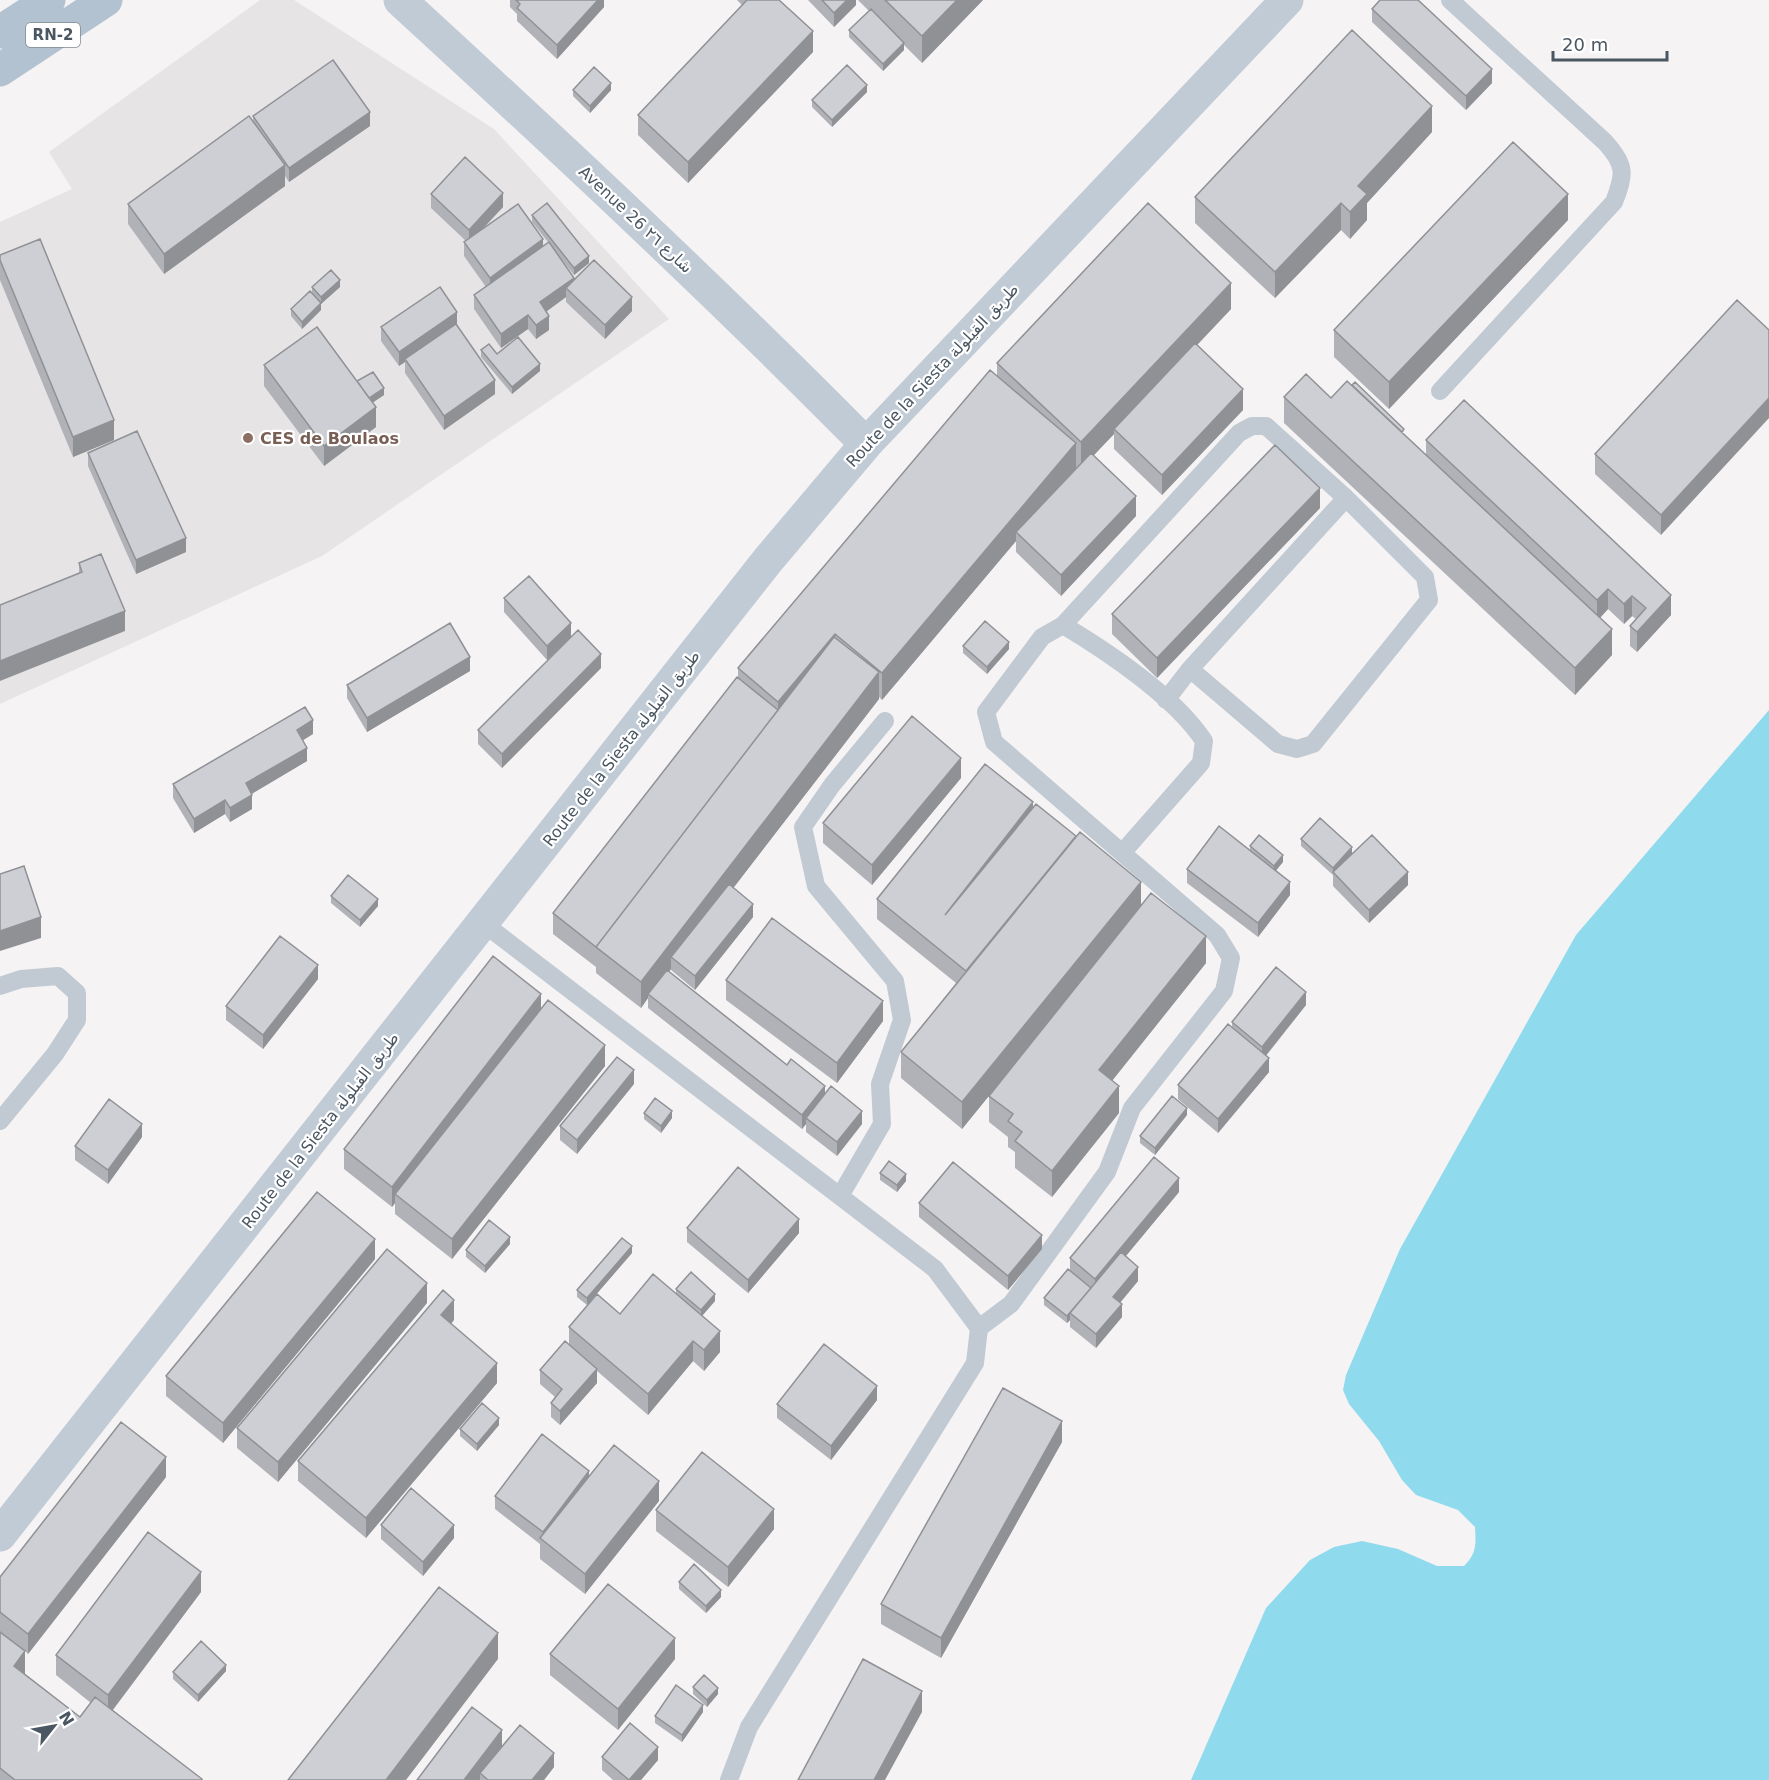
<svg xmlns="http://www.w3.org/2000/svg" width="1769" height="1780" font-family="'DejaVu Sans',Cairo,sans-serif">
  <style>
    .education { fill: #e6e4e5 }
    .water { fill: #90daee }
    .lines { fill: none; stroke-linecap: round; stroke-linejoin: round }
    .service { stroke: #c1cad2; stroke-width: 18 }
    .secondary { stroke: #c1cbd6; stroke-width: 33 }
    .primary { stroke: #b3c2d1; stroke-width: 33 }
    .wall { fill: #b0b2b7 }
    .shaded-wall { fill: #909195 }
    .building { fill: #cdcfd5; stroke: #909195; stroke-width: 1.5 }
    .education-dot { fill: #8d6e63; stroke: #fff; stroke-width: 2 }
    .labels { text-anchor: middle; stroke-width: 4.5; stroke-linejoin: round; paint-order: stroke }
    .shield { fill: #fff; stroke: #808990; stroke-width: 1.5 }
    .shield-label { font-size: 15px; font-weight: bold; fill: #4a5661 }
    .street-label { font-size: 16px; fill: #4a5661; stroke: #fff }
    .education-label { font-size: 16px; font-weight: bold; fill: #785e54; stroke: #fff; text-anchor: start }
  </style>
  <rect width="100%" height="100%" fill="#f5f3f3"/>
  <!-- education -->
  <path class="education" d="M260,0H294L494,129L669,319L322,556L0,704V222L72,189L49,152Z"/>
  <!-- water -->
  <path class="water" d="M1769,710V1780H1191L1266,1608L1310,1560L1334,1547L1362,1541L1398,1549L1437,1566H1464C1477,1554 1476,1543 1475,1527L1458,1510L1416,1495L1402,1480L1379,1441L1349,1404L1343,1390L1346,1375L1400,1249L1576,935Z"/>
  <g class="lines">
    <!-- service -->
    <path class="service" d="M1440,391L1614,202C1625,174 1626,165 1605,142L1450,0
      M1063,625L1239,433L1252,426H1266L1346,498L1425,577L1429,600L1313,744L1297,749L1278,744L1190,669L1166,700
      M1190,669L1346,498
      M483,923L935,1269L979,1328L975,1363L749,1727L729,1780
      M0,986L21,979L58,976L77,993V1020L55,1054L0,1121
      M840,1196L882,1124L880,1084L902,1020L895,981L816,886L803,827L832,785L885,721
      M979,1328L1011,1304L1107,1172L1132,1108L1224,991L1231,958L1217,935L994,742L986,712L1042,637L1063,625C1108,652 1175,697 1204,741L1201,763L1122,853"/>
    <!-- secondary -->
    <path class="secondary" d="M400,0C558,145 715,291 866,444
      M0,1535L768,560L866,444L1287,0"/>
    <!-- primary -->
    <path class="primary" d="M0,32L49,0
      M0,70L106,0"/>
  </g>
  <!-- wall -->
  <path class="wall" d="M510,0H604V7L557,59L517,21V14L510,7Z
    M737,0H747L742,5Z
    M808,0H856V5L834,27Z
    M858,0H983L922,63L904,45V50L883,71L849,37V30L869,11Z
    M1372,9L1492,83L1466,110L1372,22Z
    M813,52L688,183L638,135V115Z
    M573,90H611L590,113L573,96Z
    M867,92L832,127L812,107V100Z
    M253,116L370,126L289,182L285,176V186L164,274L128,224V204L253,121Z
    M1432,132L1367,203V220L1350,239L1341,230L1275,298L1195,223V197Z
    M431,194L503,207L481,231L543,246L548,242L532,222V215L589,263L574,275L554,250L574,280L632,311L605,339L566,302V297L546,312L549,330L536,339L528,329L501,348L474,309V295L486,287L464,256V242L466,241L431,208Z
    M1568,220L1389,409L1334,357V330Z
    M0,255L114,440L73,457L0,280Z
    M312,287H340L321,304V310L302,329L291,316V309L312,294Z
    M1737,300L1661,535L1595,474V454Z
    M1231,309L1197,345L1243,410L1162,495L1114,449V434L1093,455L1136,516L1061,596L1016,552V541L882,700L879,697V699L733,888L753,917L695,990L671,970V969L669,971L787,1065L825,1093L862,1124L837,1156L806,1132V1124L802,1129L648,1008V998L641,1008L596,973V967L553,934V913L738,679V668L997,376V363Z
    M457,325L495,394L444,430L405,373V362L399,366L381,341V327Z
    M481,350L497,354L540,371L512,394L481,357Z
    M264,365L357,381L384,395L372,403L376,427L324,466L264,386Z
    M1284,397L1404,434L1426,455V440L1671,615L1637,652L1630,646V626L1636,619L1632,616L1624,624L1608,609L1600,618L1612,655L1575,695L1284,423Z
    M88,453L186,552L136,574L88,466Z
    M1320,508L1157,678L1112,634V614Z
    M79,563L125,631L79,573Z
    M504,598L571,637L601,668L502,768L478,744V730L569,639L547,660L504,612Z
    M963,646L1009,649L987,674L963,653Z
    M470,671L367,732L347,698V685Z
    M313,734L302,740L307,761L252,794V809L230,822L225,814L194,833L173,798V784Z
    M961,778L872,885L823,843V823Z
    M1033,807L1206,963L1112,1081L1119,1113L1052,1197L1015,1168V1152L1008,1147V1137L989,1122V1096L1013,1066L962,1129L901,1078V1052L956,983L877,919V899Z
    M1301,839L1352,854L1345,860L1408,885L1369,923L1333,886V875L1301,846Z
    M1250,846L1283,862L1276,870L1290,895L1258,937L1187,883V869L1250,850Z
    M331,896L378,906L360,927L331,903Z
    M318,979L263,1049L226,1020V1006Z
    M726,980L883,1021L837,1083L726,1000Z
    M1306,1005L1266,1056L1269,1072L1218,1133L1178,1099V1085L1232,1028V1022Z
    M541,1009L605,1066L452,1259L395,1214V1203L392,1207L344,1169V1149Z
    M634,1084L577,1154L560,1140V1126Z
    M644,1113L672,1118L661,1133L644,1119Z
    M1187,1115L1155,1155L1140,1143V1136Z
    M142,1137L108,1184L75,1160V1146Z
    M880,1173L906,1181L897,1192L880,1180Z
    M1179,1192L1126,1256L1138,1281L1120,1303L1122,1317L1096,1348L1070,1327V1320L1067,1323L1044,1305V1298L1070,1271V1258Z
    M919,1203L1042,1249L1008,1290L919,1217Z
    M687,1228L799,1233L748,1293L687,1242Z
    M510,1244L485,1273L466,1257V1250Z
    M632,1253L587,1305L577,1297V1290Z
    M375,1259L223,1443L166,1396V1376Z
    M676,1289L715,1301L702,1316L720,1352L704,1371L693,1361L648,1415L597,1371V1383L560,1425L551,1417V1403L555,1397L540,1384V1370L569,1344V1327L620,1314L676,1294Z
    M427,1303L278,1482L237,1448V1428Z
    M454,1320L451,1324L497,1383L366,1538L298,1481V1461Z
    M877,1400L831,1460L777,1418V1404Z
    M499,1425L477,1451L460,1436V1429Z
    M1062,1442L941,1658L881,1624V1604Z
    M166,1477L28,1654L25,1651V1674L80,1717L91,1703L56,1675V1655L201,1592L113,1710L202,1780H0V1577Z
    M589,1477L659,1501L585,1594L540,1559V1544L495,1509V1496Z
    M656,1510L774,1529L728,1587L656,1531Z
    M381,1525L454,1538L423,1576L381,1539Z
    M679,1582L721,1597L706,1613L679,1589Z
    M550,1654L675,1659L618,1730L550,1675Z
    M226,1671L198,1702L173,1679V1672Z
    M693,1687L718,1694L707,1707L693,1694Z
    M703,1712L682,1742L655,1723V1716Z
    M502,1747L554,1767L544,1780H417Z
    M602,1757L658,1760L641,1780H613L602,1770Z"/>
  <!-- shaded-wall -->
  <path class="shaded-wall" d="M598,0H604V7L557,59V45Z
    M847,0H856V5L834,27V13Z
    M957,0H983L922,63V36Z
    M813,31V52L688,183V162Z
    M904,43V50L883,71V64Z
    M1492,69V83L1466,110V96Z
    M611,83V90L590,113V106Z
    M867,85V92L832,127V120Z
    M1432,106V132L1367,203V220L1350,239V212L1358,186Z
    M370,112V126L289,182V168Z
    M285,165V186L164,274V254Z
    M503,193V207L469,243V230Z
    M1568,194V220L1389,409V382Z
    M1341,203V230L1275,298V272Z
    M543,239V253L490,291V278Z
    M589,256V263L574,275V268Z
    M574,278V292L566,288V297L540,316V302Z
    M340,280V287L321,304V310L302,329V322L321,304V297Z
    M1231,283V309L1116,431L1114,429V434L1081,469V442Z
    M632,297V311L605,339V325Z
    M457,312V326L405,359V362L399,366V352Z
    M528,315V329L501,348V334Z
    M549,316V330L536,339V325Z
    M540,364V371L512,394V387Z
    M495,380V394L444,430V416Z
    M384,388V395L366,407V400Z
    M1243,389V410L1162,495V475Z
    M1769,398V418L1661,535V515Z
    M376,407V427L324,466V446Z
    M114,420V440L73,457V437Z
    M1076,443V469L1016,532V541L882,700V673Z
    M1320,488V508L1157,678V658Z
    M1136,496V516L1061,596V575Z
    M186,538V552L136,574V560Z
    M1608,589V609L1597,621V600Z
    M1671,595V615L1637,652V632Z
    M1632,596V616L1624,624V604Z
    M125,611V631L0,681V661Z
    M571,623V637L547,660V646Z
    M1612,629V655L1575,695V668Z
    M835,634V660L778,713V702Z
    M1009,642V649L987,674V667Z
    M601,654V668L502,768V754Z
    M470,657V671L367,732V718Z
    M879,672V699L677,961L671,957V969L650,996L648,994V998L641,1008V982Z
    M313,720V734L297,744V730Z
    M307,748V761L246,797V783Z
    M961,758V778L872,885V865Z
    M252,795V809L230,822V808Z
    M225,800V814L194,833V819Z
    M1033,802V823L945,915Z
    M1352,847V854L1334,873L1333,872V875V868Z
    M1283,855V862L1274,873V866Z
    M1408,872V885L1369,923V910Z
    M1141,882V909L962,1129V1102Z
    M1290,882V895L1258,937V923Z
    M378,899V906L360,927V920Z
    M753,904V917L695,990V976Z
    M41,917V938L0,951V931Z
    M1206,936V963L1099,1097V1070Z
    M318,965V979L263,1049V1035Z
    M1306,992V1005L1262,1060V1047Z
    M541,994V1015L395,1194V1203L392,1207V1187Z
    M883,1001V1021L837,1083V1063Z
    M605,1045V1066L452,1259V1239Z
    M1269,1058V1072L1218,1133V1119Z
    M634,1070V1084L577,1154V1140Z
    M825,1086V1099L806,1118V1124L802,1129V1115Z
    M1119,1086V1113L1052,1197V1171Z
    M1187,1108V1115L1155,1155V1148Z
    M672,1111V1118L661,1133V1126Z
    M862,1111V1124L837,1156V1142Z
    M142,1124V1137L108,1184V1170Z
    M906,1174V1181L897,1192V1185Z
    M1179,1178V1192L1095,1293V1279Z
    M799,1219V1233L748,1293V1280Z
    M1042,1235V1249L1008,1290V1276Z
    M510,1237V1244L485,1273V1266Z
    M375,1239V1259L223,1443V1423Z
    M632,1246V1253L587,1305V1298Z
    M1138,1267V1281L1113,1311V1297Z
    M427,1283V1303L278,1482V1462Z
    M1091,1288L1070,1313V1320L1067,1323V1316Z
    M715,1294V1301L701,1317V1310Z
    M454,1300V1320L441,1336V1315Z
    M1122,1304V1317L1096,1348V1334Z
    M720,1331V1352L704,1371V1350Z
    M693,1341V1361L648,1415V1394Z
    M497,1363V1383L366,1538V1518Z
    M597,1369V1383L560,1425V1411Z
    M877,1386V1400L831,1460V1446Z
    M499,1418V1425L477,1451V1444Z
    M1062,1421V1442L941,1658V1638Z
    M166,1457V1477L28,1654V1634Z
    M589,1471V1485L543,1541V1532Z
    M659,1481V1501L585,1594V1574Z
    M774,1509V1529L728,1587V1567Z
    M454,1525V1538L423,1576V1562Z
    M201,1572V1592L108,1716V1695Z
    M721,1590V1597L706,1613V1606Z
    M498,1633V1659L406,1780H386Z
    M675,1638V1659L618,1730V1709Z
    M25,1651V1677L14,1666Z
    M226,1665V1671L198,1702V1695Z
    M718,1688V1694L707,1707V1700Z
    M922,1691V1712L885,1780H874Z
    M703,1705V1712L682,1742V1735Z
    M502,1730V1750L480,1773V1780H464Z
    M658,1747V1760L641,1780H629Z
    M554,1753V1767L544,1780H532Z"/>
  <!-- building -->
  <path class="building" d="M516,0H598L557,45L517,8L520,4Z
    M747,0H779L813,31L688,162L638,115Z
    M822,0H847L834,13Z
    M885,0H957L922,36Z
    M1380,0H1418L1492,69L1466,96L1372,9Z
    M871,9L904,43L883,64L849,30Z
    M1352,30L1432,106L1358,186L1367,194L1350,212L1341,203L1275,272L1195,197Z
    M333,60L370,112L289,168L253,116Z
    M847,65L867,85L832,120L812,100Z
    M594,67L611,83L590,106L573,90Z
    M249,116L285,165L164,254L128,204Z
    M1513,142L1568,194L1389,382L1334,330Z
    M465,157L503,193L469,230L431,194Z
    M547,203L589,256L574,268L532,215Z
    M1148,203L1231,283L1081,442L997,363Z
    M518,204L543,239L490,278L464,242Z
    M40,239L114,420L73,437L0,260V255Z
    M549,242L574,278L540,302L549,316L536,325L528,315L501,334L474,295Z
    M594,260L632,297L605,325L566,288Z
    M331,270L340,280L321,297L312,287Z
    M440,287L457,312L399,352L381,327Z
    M310,291L321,303L302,322L291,309Z
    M1737,300L1769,330V398L1661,515L1595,454Z
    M456,324L495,380L444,416L405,359Z
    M317,327L376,407L324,446L264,365Z
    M518,337L540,364L512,387L481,350L489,344L497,354Z
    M1195,343L1243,389L1162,475L1114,429Z
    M990,370L1076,443L882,673L835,634L778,702L738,668Z
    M373,372L384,388L369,398L357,381Z
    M1306,374L1331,398L1347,381L1612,629L1575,668L1284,397Z
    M1355,382L1404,429L1402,432L1352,385Z
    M1464,400L1671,595L1637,632L1630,626L1646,608L1632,596L1624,604L1608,589L1597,600L1426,440Z
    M137,431L186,538L136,560L88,453Z
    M1275,445L1320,488L1157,658L1112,614Z
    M1091,453L1136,496L1061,575L1016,532Z
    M101,554L125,611L0,661V605L82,572L79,563Z
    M529,576L571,623L547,646L504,598Z
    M985,621L1009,642L987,667L963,646Z
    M450,623L470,657L367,718L347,685Z
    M578,630L601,654L502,754L478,730Z
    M834,637L879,672L641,982L596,947Z
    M737,677L778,710L596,947L553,913Z
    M305,707L313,720L297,730L307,748L246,783L252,795L230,808L225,800L194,819L173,784Z
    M912,716L961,758L872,865L823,823Z
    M985,764L1033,802L945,915L1036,804L1076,836L966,971L877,899Z
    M1320,818L1352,847L1333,868L1301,839Z
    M1219,826L1290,882L1258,923L1187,869Z
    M1080,832L1141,882L962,1102L901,1052Z
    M1259,835L1283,855L1274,866L1250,846Z
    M1372,835L1408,872L1369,910L1333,872Z
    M24,866L41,917L0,931V874Z
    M348,875L378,899L360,920L331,896Z
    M729,884L753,904L695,976L671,957Z
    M1151,893L1206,936L1099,1070L1119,1086L1052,1171L1015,1141L1022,1132L1008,1121L1013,1114L989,1096Z
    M772,918L883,1001L837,1063L726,980Z
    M280,936L318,965L263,1035L226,1006Z
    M493,956L541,994L392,1187L344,1149Z
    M1276,967L1306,992L1262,1047L1232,1022Z
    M667,970L787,1065L791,1059L825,1086L802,1115L648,994Z
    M548,1000L605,1045L452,1239L395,1194Z
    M1228,1024L1269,1058L1218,1119L1178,1085Z
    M617,1057L634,1070L577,1140L560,1126Z
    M831,1086L862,1111L837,1142L806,1118Z
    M1172,1096L1187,1108L1155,1148L1140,1136Z
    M655,1098L672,1111L661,1126L644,1113Z
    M109,1099L142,1124L108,1170L75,1146Z
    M1154,1157L1179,1178L1095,1279L1070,1258Z
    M889,1161L906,1174L897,1185L880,1173Z
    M953,1162L1042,1235L1008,1276L919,1203Z
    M738,1167L799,1219L748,1280L687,1228Z
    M317,1192L375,1239L223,1423L166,1376Z
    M489,1220L510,1237L485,1266L466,1250Z
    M622,1238L632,1246L587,1298L577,1290Z
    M387,1249L427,1283L278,1462L237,1428Z
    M1121,1252L1138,1267L1113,1297L1122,1304L1096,1334L1070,1313Z
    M1068,1269L1091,1288L1067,1316L1044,1298Z
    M691,1272L715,1294L701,1310L676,1289Z
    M653,1274L720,1331L704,1350L693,1341L648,1394L569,1327L597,1294L620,1314Z
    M443,1290L454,1300L441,1315L497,1363L366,1518L298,1461Z
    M565,1341L597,1369L560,1411L551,1403L562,1389L540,1370Z
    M824,1344L877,1386L831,1446L777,1404Z
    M1003,1388L1062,1421L941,1638L881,1604Z
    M482,1403L499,1418L477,1444L460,1429Z
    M121,1422L166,1457L28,1634L0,1612V1577Z
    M542,1434L589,1471L543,1532L495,1496Z
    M614,1445L659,1481L585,1574L540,1538Z
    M702,1452L774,1509L728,1567L656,1510Z
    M411,1488L454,1525L423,1562L381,1525Z
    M148,1532L201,1572L108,1695L56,1655Z
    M694,1564L721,1590L706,1606L679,1582Z
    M608,1584L675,1638L618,1709L550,1654Z
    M439,1587L498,1633L386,1780H288Z
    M0,1632L25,1651L14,1666L80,1717L95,1697L202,1779V1780H15L0,1768Z
    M201,1641L226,1665L198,1695L173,1672Z
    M863,1659L922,1691L874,1780H798Z
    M704,1675L718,1688L707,1700L693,1687Z
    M676,1685L703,1705L682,1735L655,1716Z
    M472,1707L502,1730L464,1780H417Z
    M630,1723L658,1747L629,1780L602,1757Z
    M520,1725L554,1753L532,1780H488L480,1773Z"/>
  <!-- markers -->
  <circle class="education-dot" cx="248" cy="438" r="6"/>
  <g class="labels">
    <!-- shield labels -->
    <rect class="shield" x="26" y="23" width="54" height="24" rx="4.5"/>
    <g class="shield-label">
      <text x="53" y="40">RN-2</text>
    </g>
    <!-- street labels -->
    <g class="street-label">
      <text transform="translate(636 219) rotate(43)" y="6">Avenue 26 شارع ٢٦</text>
      <text transform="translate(932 375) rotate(-47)" y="6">Route de la Siesta طريق القيلولة</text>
      <text transform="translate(621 748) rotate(-52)" y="6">Route de la Siesta طريق القيلولة</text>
      <text transform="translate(320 1130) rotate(-52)" y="6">Route de la Siesta طريق القيلولة</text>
    </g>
    <!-- education labels -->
    <g class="education-label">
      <text x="260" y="444">CES de Boulaos</text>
    </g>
  </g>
  <!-- north arrow -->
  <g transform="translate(54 1726) rotate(59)" stroke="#ffffff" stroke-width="4.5" paint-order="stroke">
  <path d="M0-4.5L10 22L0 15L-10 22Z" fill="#4a5661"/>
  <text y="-9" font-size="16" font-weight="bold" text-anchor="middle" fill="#4a5661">N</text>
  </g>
  <!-- scale -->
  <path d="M1553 51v9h114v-9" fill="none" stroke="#4a5661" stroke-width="3"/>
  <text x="1562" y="51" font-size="18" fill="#4a5661" stroke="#ffffff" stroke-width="4.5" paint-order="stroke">20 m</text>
</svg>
